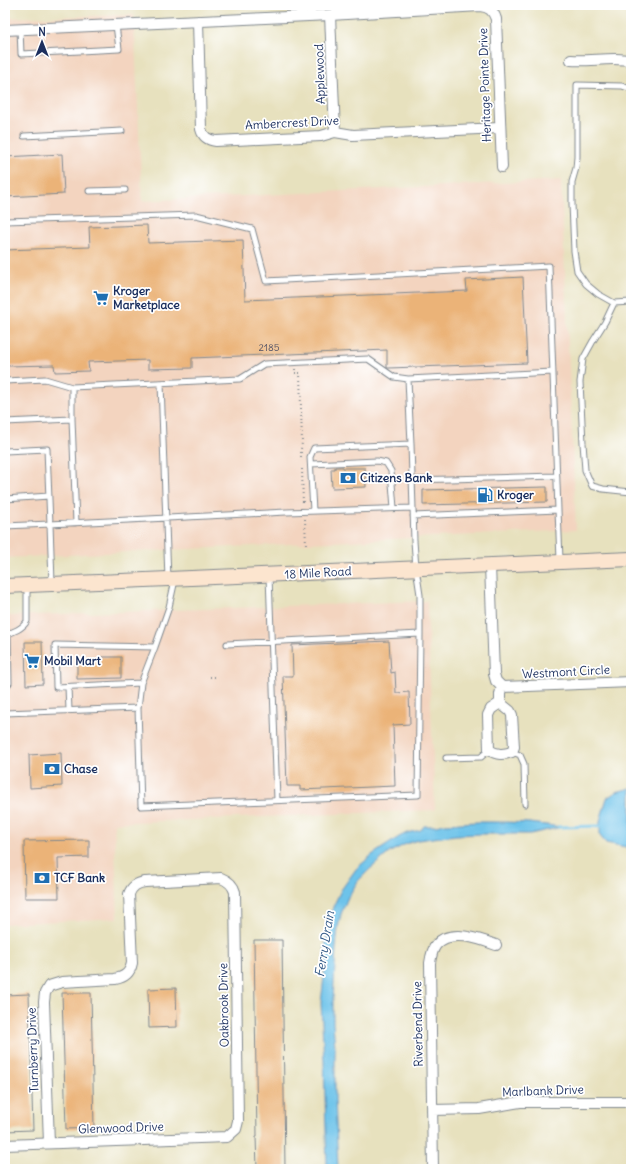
<svg xmlns="http://www.w3.org/2000/svg" width="636" height="1174" font-family="Delius,sans-serif">
  <style>
    .built { fill: #f3d4bf }
    .water { fill: #6dc3ea; stroke: #4479a4 }
    .lines { fill: none; stroke-linecap: round; stroke-linejoin: round }
    .stream { stroke: #6dc3ea; stroke-width: 3 }
    .building { fill: #ebb378 }
    .lane-casing { stroke: #81888e; stroke-width: 7 }
    .street-casing { stroke: #81888e; stroke-width: 12 }
    .secondary-casing { stroke: #81888e; stroke-width: 16 }
    .path { stroke: #81888e; stroke-width: 2; stroke-dasharray: 1 3; stroke-linecap: butt }
    .lane { stroke: #fff; stroke-width: 5 }
    .street { stroke: #fff; stroke-width: 10 }
    .secondary { stroke: #fce5cf; stroke-width: 14 }
    .labels { text-anchor: middle; stroke-width: 3.5; stroke-linejoin: round; paint-order: stroke }
    .number-label { font-size: 10px; fill: #4f5064 }
    .street-label { font-size: 12px; fill: #1b2f5e; stroke: #fff }
    .poi-label { font-size: 12px; font-weight: bold; fill: #1b2f5e; stroke: #fff; text-anchor: start }
    .water-label { font-size: 13px; font-style: italic; fill: #345b88; stroke: #fff }
  </style>
  <rect width="100%" height="100%" fill="#fff"/>
  <filter id="ink" filterUnits="userSpaceOnUse"><feTurbulence type="fractalNoise" baseFrequency=".025" numOctaves="2"/><feDisplacementMap in="SourceGraphic" scale="8" xChannelSelector="R" yChannelSelector="G"/><feConvolveMatrix kernelMatrix="1 2 1 2 8 2 1 2 1" color-interpolation-filters="sRGB"/></filter>
  <filter id="wash" filterUnits="userSpaceOnUse"><feTurbulence type="fractalNoise" baseFrequency=".012" numOctaves="4" result="noise"/><feDisplacementMap in="SourceGraphic" scale="16" xChannelSelector="R" yChannelSelector="G"/><feGaussianBlur stdDeviation="0.9" result="paint"/><feColorMatrix in="noise" values="0 0 0 0 0 0 0 0 0 0 0 0 0 0 0 0 0 1.4 0 .05"/><feComposite in="paint" operator="in"/></filter>
  <g filter="url(#wash)">
    <rect width="100%" height="100%" fill="#e7e1be"/>
    <!-- built -->
    <path class="built" d="M134,15L142,201L561,180L576,530L5,558V18Z
      M427,601L435,810L114,823L118,918L5,924V616Z"/>
    <!-- water -->
    <path class="water" d="M631,788V848L606,843L600,836V821L607,798L616,792Z
      M477,822H504L530,823L562,827L530,834H481L456,835L418,840L406,844L390,852L370,869L358,881L348,897L341,914L338,927L336,948L333,999V1023L335,1047V1099L338,1169H327L324,1061L321,1003L325,968V947L329,924L333,907L341,890L356,869L372,855L399,837L407,833L421,830L424,826H435L445,824Z"/>
    <g class="lines">
      <!-- stream -->
      <path class="stream" d="M558,827L600,826"/>
    </g>
    <g id="blocks">
      <!-- building -->
      <path class="building" d="M62,154L64,194L5,197V157Z
        M147,225L148,243L243,240L245,300L467,291L466,280L523,277L527,363L389,368H387V350L192,358V368L148,369V360L88,362L89,371L55,372L54,365L7,366L5,303V250L90,247L89,227Z
        M335,467H343V468H365L366,487L332,488L331,469H335Z
        M547,487V502L423,505V490Z
        M389,641L391,673L395,672L396,693L409,692L410,724L393,725L395,786L300,790V786H287L283,676H293L292,645Z
        M25,642H42L43,684L26,685Z
        M100,657H121V678L77,679V661L100,660Z
        M61,753L62,786L30,788L29,755Z
        M89,840V857L58,858L59,898H25L24,841Z
        M254,940H282L285,1169H257L256,1137H257Z
        M176,988L177,1027L149,1028L148,989Z
        M62,993H91L94,1128L66,1129Z
        M29,994L33,1130L5,1131V995Z"/>
    </g>
  </g>
  <g filter="url(#ink)">
    <use href="#blocks" fill-opacity="0" stroke="#81888e" stroke-width="1"/>
    <g class="lines">
      <defs>
        <path id="lane" d="M20,29L21,54L119,49L116,25
          M631,89L622,86L577,85V157L576,168L572,182V204L574,251L577,271L586,284L598,294L614,303L631,302
          M24,136L122,131
          M89,191L125,190
          M5,221L196,215L252,229L266,281L549,266L558,510
          M614,303L605,322L593,341L583,359L580,382L583,443L585,470L592,486L603,489L631,492
          M408,379L553,372
          M5,381L45,379L72,387L240,379L264,364L368,359L394,377L408,379L411,444L414,541L416,568L420,595V634L418,795L141,806L138,708L5,713
          M161,383L168,579
          M72,419V387
          M5,422L72,419L76,523
          M5,451L47,449L50,524L5,526
          M311,464L377,461L386,463L391,471L394,508
          M412,480L556,476
          M5,499L49,496
          M313,511L310,457L314,448L411,444
          M413,516L558,510L560,560
          M269,576L277,800
          M52,583L50,524L286,512L413,508
          M5,634C13,633 23,628 27,621V587
          M227,644L420,634
          M141,683L56,687L55,645L155,647
          M68,687L69,710
          M5,688L9,683L8,634
          M138,708L141,683L155,647L169,607L175,580
          M512,752L520,755L524,764L525,804
          M446,758L481,757L489,750"/>
        <path id="street" d="M330,15L335,132
          M198,21L201,129C203,137 208,140 216,141L321,136L335,132L353,135L499,128
          M5,30L330,15L480,6C489,7 493,10 496,19L502,167
          M571,60C588,62 617,56 631,61
          M490,565L494,674L496,681L502,687L631,682
          M500,703L510,711L512,715L514,747L512,752C503,755 497,755 489,750L488,715L491,709L500,703V694L502,687
          M432,1110L479,1109L520,1102H631
          M5,1145L227,1137L236,1129L238,1121L235,892C233,885 229,881 221,878L145,882C137,883 132,886 129,894L132,963C130,973 125,977 115,979L62,982L49,986L45,993L44,1002L49,1143
          M433,1169L430,963C431,956 432,950 436,945C449,928 480,939 496,945"/>
        <path id="secondary" d="M5,586L631,559"/>
      </defs>
      <!-- lane casing -->
      <use href="#lane" class="lane-casing"/>
      <!-- street casing -->
      <use href="#street" class="street-casing"/>
      <!-- secondary casing -->
      <use href="#secondary" class="secondary-casing"/>
      <!-- path -->
      <path class="path" d="M295,369V373H300L302,443L301,449V458
        M302,469L303,504
        M305,519L306,546
        M210,677H215"/>
      <!-- lane -->
      <use href="#lane" class="lane"/>
      <!-- street -->
      <use href="#street" class="street"/>
      <!-- secondary -->
      <use href="#secondary" class="secondary"/>
    </g>
  </g>
  <!-- icons -->
  <defs>
    <symbol id="supermarket-bare" viewBox="-9 -9 18 18"><path d="M-6-5.5h2.5l.6 2H6L4.5 2H-2.5L-4.4-4H-6ZM-1.5 3.2a1.3 1.3 0 1 0 .1 0ZM3 3.2a1.3 1.3 0 1 0 .1 0Z" fill="#1f6fb2" stroke="#fff" stroke-width="2.5" paint-order="stroke"/></symbol>
    <symbol id="bank-bare" viewBox="-9 -9 18 18"><path d="M-6-4H6V4H-6ZM0-2.3a2.3 2.3 0 1 0 0 4.6a2.3 2.3 0 1 0 0-4.6Z" fill="#1f6fb2" stroke="#fff" stroke-width="2.5" paint-order="stroke"/></symbol>
    <symbol id="fuel-bare" viewBox="-9 -9 18 18"><path d="M-5.5-6h7V0h2V4h1.3V-2.5L3-4.5l.8-.8L6-3V5H2.5V1h-1V6h-7ZM-4.2-4.7v3.2H.2V-4.7Z" fill="#1f6fb2" stroke="#fff" stroke-width="2.5" paint-order="stroke"/></symbol>
  </defs>
  <g fill-rule="evenodd">
    <use href="#supermarket-bare" x="90" y="287" width="22" height="22"/>
    <use href="#bank-bare" x="337" y="467" width="22" height="22"/>
    <use href="#fuel-bare" x="474" y="484" width="22" height="22"/>
    <use href="#supermarket-bare" x="21" y="650" width="22" height="22"/>
    <use href="#bank-bare" x="41" y="758" width="22" height="22"/>
    <use href="#bank-bare" x="31" y="867" width="22" height="22"/>
  </g>
  <g class="labels">
    <!-- number labels -->
    <g class="number-label">
      <text x="269" y="351">2185</text>
    </g>
    <!-- street labels -->
    <g class="street-label">
      <text transform="translate(320 74) rotate(-92)" y="4">Applewood</text>
      <text transform="translate(485 85) rotate(-92)" y="4">Heritage Pointe Drive</text>
      <text transform="translate(292 123) rotate(-3)" y="4">Ambercrest Drive</text>
      <text transform="translate(318 573) rotate(-3)" y="4">18 Mile Road</text>
      <text transform="translate(566 672) rotate(-3)" y="4">Westmont Circle</text>
      <text transform="translate(224 1005) rotate(-91)" y="4">Oakbrook Drive</text>
      <text transform="translate(418 1024) rotate(-91)" y="4">Riverbend Drive</text>
      <text transform="translate(33 1050) rotate(-92)" y="4">Turnberry Drive</text>
      <text transform="translate(543 1091) rotate(-2)" y="4">Marlbank Drive</text>
      <text transform="translate(121 1128) rotate(-2)" y="4">Glenwood Drive</text>
    </g>
    <!-- poi labels -->
    <g class="poi-label">
      <text x="113" y="295">Kroger<tspan x="113" dy="14">Marketplace</tspan></text>
      <text x="360" y="482">Citizens Bank</text>
      <text x="497" y="499">Kroger</text>
      <text x="44" y="665">Mobil Mart</text>
      <text x="64" y="773">Chase</text>
      <text x="54" y="882">TCF Bank</text>
    </g>
    <!-- water labels -->
    <g class="water-label">
      <text transform="translate(324 944) rotate(-81)" y="5">Ferry Drain</text>
    </g>
  </g>
  <!-- margin -->
  <rect width="636" height="1174" fill="none" stroke="#fff" stroke-width="20"/>
  <!-- north arrow -->
  <g transform="translate(42 42)" stroke="#ffffff" stroke-width="3" paint-order="stroke">
  <path d="M0-3L7 15L0 10L-7 15Z" fill="#1b2f5e"/>
  <text y="-6" font-size="11" font-weight="bold" text-anchor="middle" fill="#1b2f5e">N</text>
  </g>
</svg>
